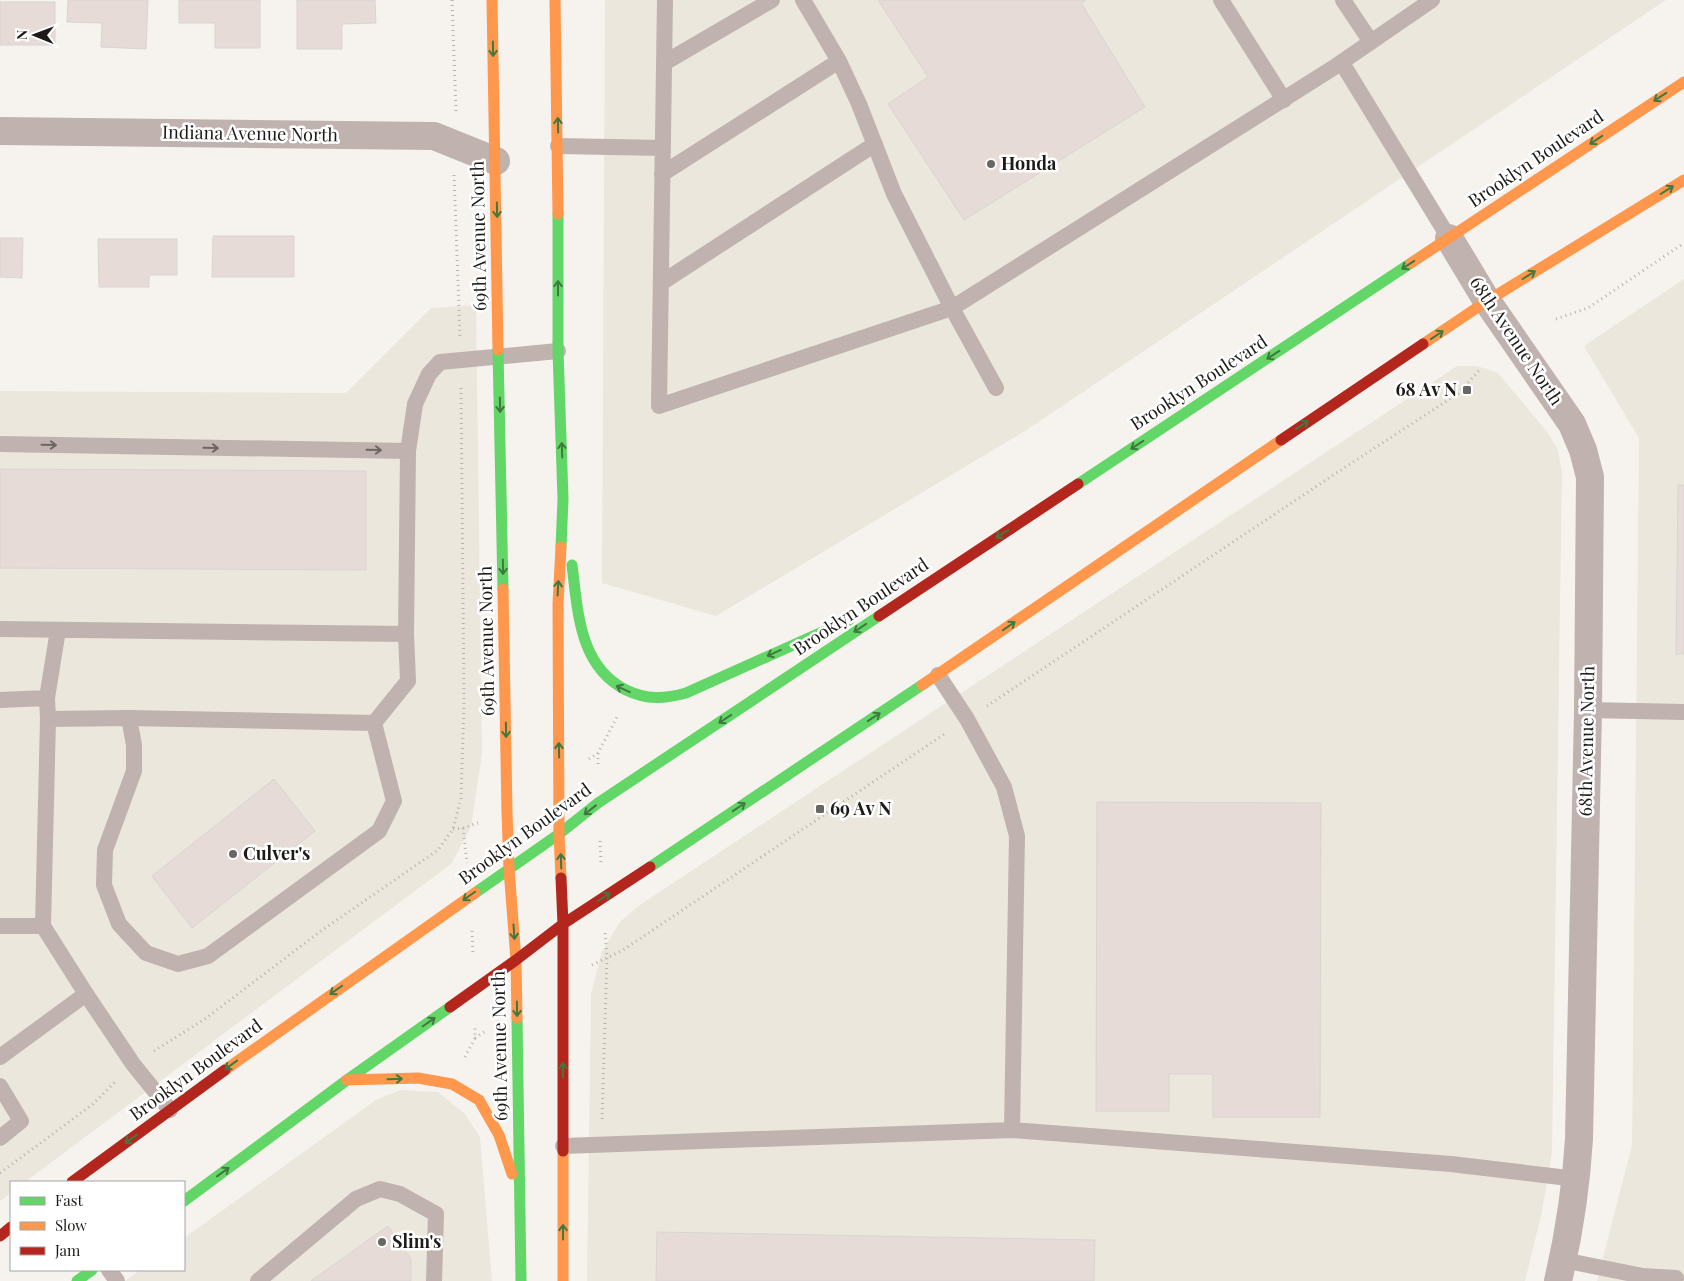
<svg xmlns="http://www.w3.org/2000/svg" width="1684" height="1281" font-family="'Playfair Display',serif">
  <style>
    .built { fill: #ece7dc }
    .building { fill: #e6dbd7; stroke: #d8d4d2 }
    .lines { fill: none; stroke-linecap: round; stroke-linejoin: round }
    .path { stroke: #bab2af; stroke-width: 3; stroke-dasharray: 1 4; stroke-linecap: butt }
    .lane { stroke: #bfb2af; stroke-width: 16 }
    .street { stroke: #bfb2af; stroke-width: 28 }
    .fast { stroke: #63d668; stroke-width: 11 }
    .slow { stroke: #ff974d; stroke-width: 11 }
    .jam { stroke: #b3261e; stroke-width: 11 }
    .oneway { stroke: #407840 }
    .oneway2 { stroke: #6e6664 }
    .poi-dot { fill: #686763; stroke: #fff; stroke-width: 2 }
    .labels { text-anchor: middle; stroke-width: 5; stroke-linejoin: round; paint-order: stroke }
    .street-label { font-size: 18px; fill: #1c1b18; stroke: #fff }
    .poi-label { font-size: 18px; font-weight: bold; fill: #1c1b18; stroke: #fff; text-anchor: start }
  </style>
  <rect width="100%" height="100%" fill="#f6f3ee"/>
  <!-- built -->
  <path class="built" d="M605,0H1666L1025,431L716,616L602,583Z
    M1684,279V1281H1597L1632,1145L1639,438L1584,346Z
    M476,305L482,754L471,827L451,864L25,1182H11V1193L0,1201V391L346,393L431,308Z
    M1457,366H1477L1498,373L1548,433L1558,450L1562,472L1552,1153L1541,1216L1525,1281H587L591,994L602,951L620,922L641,904Z
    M400,1090L438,1092L465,1114L480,1137L492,1281H125L140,1270H184V1238L376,1100Z"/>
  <!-- building -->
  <path class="building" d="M68,0H148L146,49L101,47L102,23L67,22Z
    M179,0H260V48H215V23H179Z
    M297,0H375L376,23L342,24V49H297Z
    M878,0H1086L1081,3L1145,107L964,220L888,104L928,77Z
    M0,2H55V45H0Z
    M213,236H294V277H212Z
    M0,238H23L22,278L0,277Z
    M98,239H177V275H149V287H99Z
    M0,469L366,471V570L0,568Z
    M1678,485H1684V654H1676Z
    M274,779L315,831L192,928L152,876Z
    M1097,802L1321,803L1320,1117H1213V1074H1169V1111H1096Z
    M388,1226L411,1259V1281H311Z
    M657,1232L1095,1240L1094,1281H656Z"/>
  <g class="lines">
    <!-- path -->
    <path class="path" d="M452,0L456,112
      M454,175L460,336
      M1556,319L1588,308L1684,243
      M987,706L1344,468L1459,393L1480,369
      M598,753V767
      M589,759L598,753L617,717
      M463,828L467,863
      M453,829L463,828L478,823
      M600,841L601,862
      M472,931L473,955
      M592,965L623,950L946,733
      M475,1038L487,1030
      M154,1051L205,1019L321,931L438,850L453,829L461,798L464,702L461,385
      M465,1057L475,1038V1026
      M602,1119L607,957L605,931
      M0,1173L93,1104L116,1081"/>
    <!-- lane -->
    <path class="lane" d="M665,0L659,406L952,308L1333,68L1432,0
      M803,0L839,61L859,104L894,194L952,308L996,388
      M1221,0L1284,100
      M1343,0L1371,42
      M664,63L772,0
      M1342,63L1449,238
      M558,146L663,148
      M662,174L839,61
      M661,283L875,144
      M0,444L408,451
      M0,629L406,634
      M58,630L47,698L48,719L43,926L86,994L133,1064L170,1110
      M938,675L967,719L1004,787L1017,836L1012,1130
      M0,700L47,698
      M1588,710L1684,712
      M129,718L134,745V771L105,850L104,885L119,924L146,953L178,964L208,956L379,831L394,801L374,723
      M48,719L129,718L374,723L408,681L406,634L408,451L415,404L429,374L440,362L558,351
      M0,926H43
      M0,1057L86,994
      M0,1086L21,1121L0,1138
      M563,1146L1012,1130L1451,1164L1577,1179
      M1563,1260L1643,1276L1676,1278
      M109,1270L117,1281
      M258,1281L356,1199L380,1189L400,1194L436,1214L434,1281"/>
    <!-- street -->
    <path class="street" d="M0,131L434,136L496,161
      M1449,238L1487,301L1572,424L1583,450L1590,477L1588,710L1579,1139C1576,1188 1569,1234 1558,1281"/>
    <!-- fast -->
    <path class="fast" d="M558,214V351L563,499L561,547
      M498,350L503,589
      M1078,484L1411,263
      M572,565C578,612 579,666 626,690C647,700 664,699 686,693L849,620
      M650,867L922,685
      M475,893L559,834L598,803L879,616
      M517,1018L521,1281
      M184,1201L347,1080L450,1007
      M77,1281L92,1270"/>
    <!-- slow -->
    <path class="slow" d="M492,0L498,350
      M555,0L558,214
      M1411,263L1684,82
      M1423,344L1487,301L1684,180
      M561,547L558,604L559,834L561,878
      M503,589L507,813L509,869L516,960L517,1018
      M922,685L1281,440
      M225,1070L475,893
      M347,1080L418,1078L452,1084L479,1100L499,1135L512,1174
      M563,1151V1281"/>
    <!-- jam -->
    <path class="jam" d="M1281,440L1423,344
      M879,616L1078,484
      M561,878L563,924V1151
      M450,1007L516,960L563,924L650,867
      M72,1182L225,1070
      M0,1236L11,1227"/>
  </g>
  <!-- one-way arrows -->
  <defs><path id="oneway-shaft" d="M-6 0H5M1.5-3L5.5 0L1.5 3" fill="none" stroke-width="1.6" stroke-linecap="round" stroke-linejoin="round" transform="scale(1.25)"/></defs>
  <g class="oneway">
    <use href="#oneway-shaft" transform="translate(493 49) rotate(89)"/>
    <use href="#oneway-shaft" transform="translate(1660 97) rotate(147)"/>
    <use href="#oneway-shaft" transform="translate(558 125) rotate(-91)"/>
    <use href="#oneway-shaft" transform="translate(1596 140) rotate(146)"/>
    <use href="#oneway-shaft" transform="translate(1667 190) rotate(-32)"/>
    <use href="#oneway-shaft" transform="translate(497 210) rotate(89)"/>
    <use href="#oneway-shaft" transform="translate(1408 265) rotate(147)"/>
    <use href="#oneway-shaft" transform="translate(1529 275) rotate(-32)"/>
    <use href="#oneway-shaft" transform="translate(558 288) rotate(-90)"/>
    <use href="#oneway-shaft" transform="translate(1437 335) rotate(-34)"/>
    <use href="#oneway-shaft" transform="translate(1273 355) rotate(147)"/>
    <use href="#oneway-shaft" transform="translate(500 405) rotate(89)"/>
    <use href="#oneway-shaft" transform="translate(1302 425) rotate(-34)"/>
    <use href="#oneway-shaft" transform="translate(1137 445) rotate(147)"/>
    <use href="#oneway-shaft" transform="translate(562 450) rotate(-92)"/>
    <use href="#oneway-shaft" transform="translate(1002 534) rotate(147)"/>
    <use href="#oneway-shaft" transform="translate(503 567) rotate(89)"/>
    <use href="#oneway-shaft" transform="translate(558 588) rotate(-87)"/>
    <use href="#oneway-shaft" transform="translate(1009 626) rotate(-35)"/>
    <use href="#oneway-shaft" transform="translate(860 628) rotate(146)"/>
    <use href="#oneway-shaft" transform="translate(774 653) rotate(156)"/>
    <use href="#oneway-shaft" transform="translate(623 689) rotate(-155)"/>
    <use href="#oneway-shaft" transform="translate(874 717) rotate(-34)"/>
    <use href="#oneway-shaft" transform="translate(725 719) rotate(146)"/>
    <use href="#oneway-shaft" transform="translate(506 730) rotate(89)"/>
    <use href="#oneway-shaft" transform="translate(559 750) rotate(-91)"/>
    <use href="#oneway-shaft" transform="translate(739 807) rotate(-34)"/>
    <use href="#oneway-shaft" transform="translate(590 810) rotate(142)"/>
    <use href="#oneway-shaft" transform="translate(561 861) rotate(-92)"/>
    <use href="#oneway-shaft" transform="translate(469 896) rotate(145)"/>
    <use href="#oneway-shaft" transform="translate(604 897) rotate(-34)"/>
    <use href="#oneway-shaft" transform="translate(514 932) rotate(86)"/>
    <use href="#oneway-shaft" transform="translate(336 990) rotate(145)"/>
    <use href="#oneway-shaft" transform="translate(517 1009) rotate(89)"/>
    <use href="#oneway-shaft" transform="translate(429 1022) rotate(-35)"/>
    <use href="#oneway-shaft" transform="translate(231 1065) rotate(144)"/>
    <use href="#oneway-shaft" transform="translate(563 1070) rotate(-90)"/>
    <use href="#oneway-shaft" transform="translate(395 1079) rotate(-2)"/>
    <use href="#oneway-shaft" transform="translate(131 1139) rotate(144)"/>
    <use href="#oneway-shaft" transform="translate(223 1172) rotate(-36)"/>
    <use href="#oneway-shaft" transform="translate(563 1232) rotate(-90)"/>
  </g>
  <g class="oneway2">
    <use href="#oneway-shaft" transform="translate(49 445) rotate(1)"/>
    <use href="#oneway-shaft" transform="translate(211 448) rotate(1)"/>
    <use href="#oneway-shaft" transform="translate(374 450) rotate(1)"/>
  </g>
  <!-- markers -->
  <g class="poi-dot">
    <circle cx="991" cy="164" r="5"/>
    <rect x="1462" y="385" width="10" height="10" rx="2.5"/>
    <rect x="815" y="804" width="10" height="10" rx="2.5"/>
    <circle cx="233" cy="854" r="5"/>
    <circle cx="382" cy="1242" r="5"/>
  </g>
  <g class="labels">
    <!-- street labels -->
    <g class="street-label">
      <text transform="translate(250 134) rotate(1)" y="6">Indiana Avenue North</text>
      <text transform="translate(1536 159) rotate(-34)" y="6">Brooklyn Boulevard</text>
      <text transform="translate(479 236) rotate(-91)" y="6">69th Avenue North</text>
      <text transform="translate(1516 341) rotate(56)" y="6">68th Avenue North</text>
      <text transform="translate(1199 383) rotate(-33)" y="6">Brooklyn Boulevard</text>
      <text transform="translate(861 607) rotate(-34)" y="6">Brooklyn Boulevard</text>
      <text transform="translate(487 641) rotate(-91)" y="6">69th Avenue North</text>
      <text transform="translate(1587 741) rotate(-89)" y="6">68th Avenue North</text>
      <text transform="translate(525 834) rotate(-36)" y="6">Brooklyn Boulevard</text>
      <text transform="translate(500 1046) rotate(-91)" y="6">69th Avenue North</text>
      <text transform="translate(196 1070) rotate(-36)" y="6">Brooklyn Boulevard</text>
    </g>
    <!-- poi labels -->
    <g class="poi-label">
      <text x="1001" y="170">Honda</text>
      <text x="1457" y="396" text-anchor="end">68 Av N</text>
      <text x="830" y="815">69 Av N</text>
      <text x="243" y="860">Culver's</text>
      <text x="392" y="1248">Slim's</text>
    </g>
  </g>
  <!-- legend -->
  <rect x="10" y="1181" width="175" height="90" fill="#ffffff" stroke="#a4a4a3"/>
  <rect x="20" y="1197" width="25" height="8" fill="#63d668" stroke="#a4a4a3"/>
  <text x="55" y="1206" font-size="15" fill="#1c1b18">Fast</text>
  <rect x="20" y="1222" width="25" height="8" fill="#ff974d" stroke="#a4a4a3"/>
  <text x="55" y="1231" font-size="15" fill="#1c1b18">Slow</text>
  <rect x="20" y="1247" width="25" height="8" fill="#b3261e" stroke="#a4a4a3"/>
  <text x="55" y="1256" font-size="15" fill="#1c1b18">Jam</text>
  <!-- north arrow -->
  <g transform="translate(35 35) rotate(271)" stroke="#ffffff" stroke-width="4" paint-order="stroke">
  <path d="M0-4L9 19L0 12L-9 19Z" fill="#1c1b18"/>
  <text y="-8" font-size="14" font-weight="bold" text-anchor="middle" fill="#1c1b18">N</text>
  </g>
</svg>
